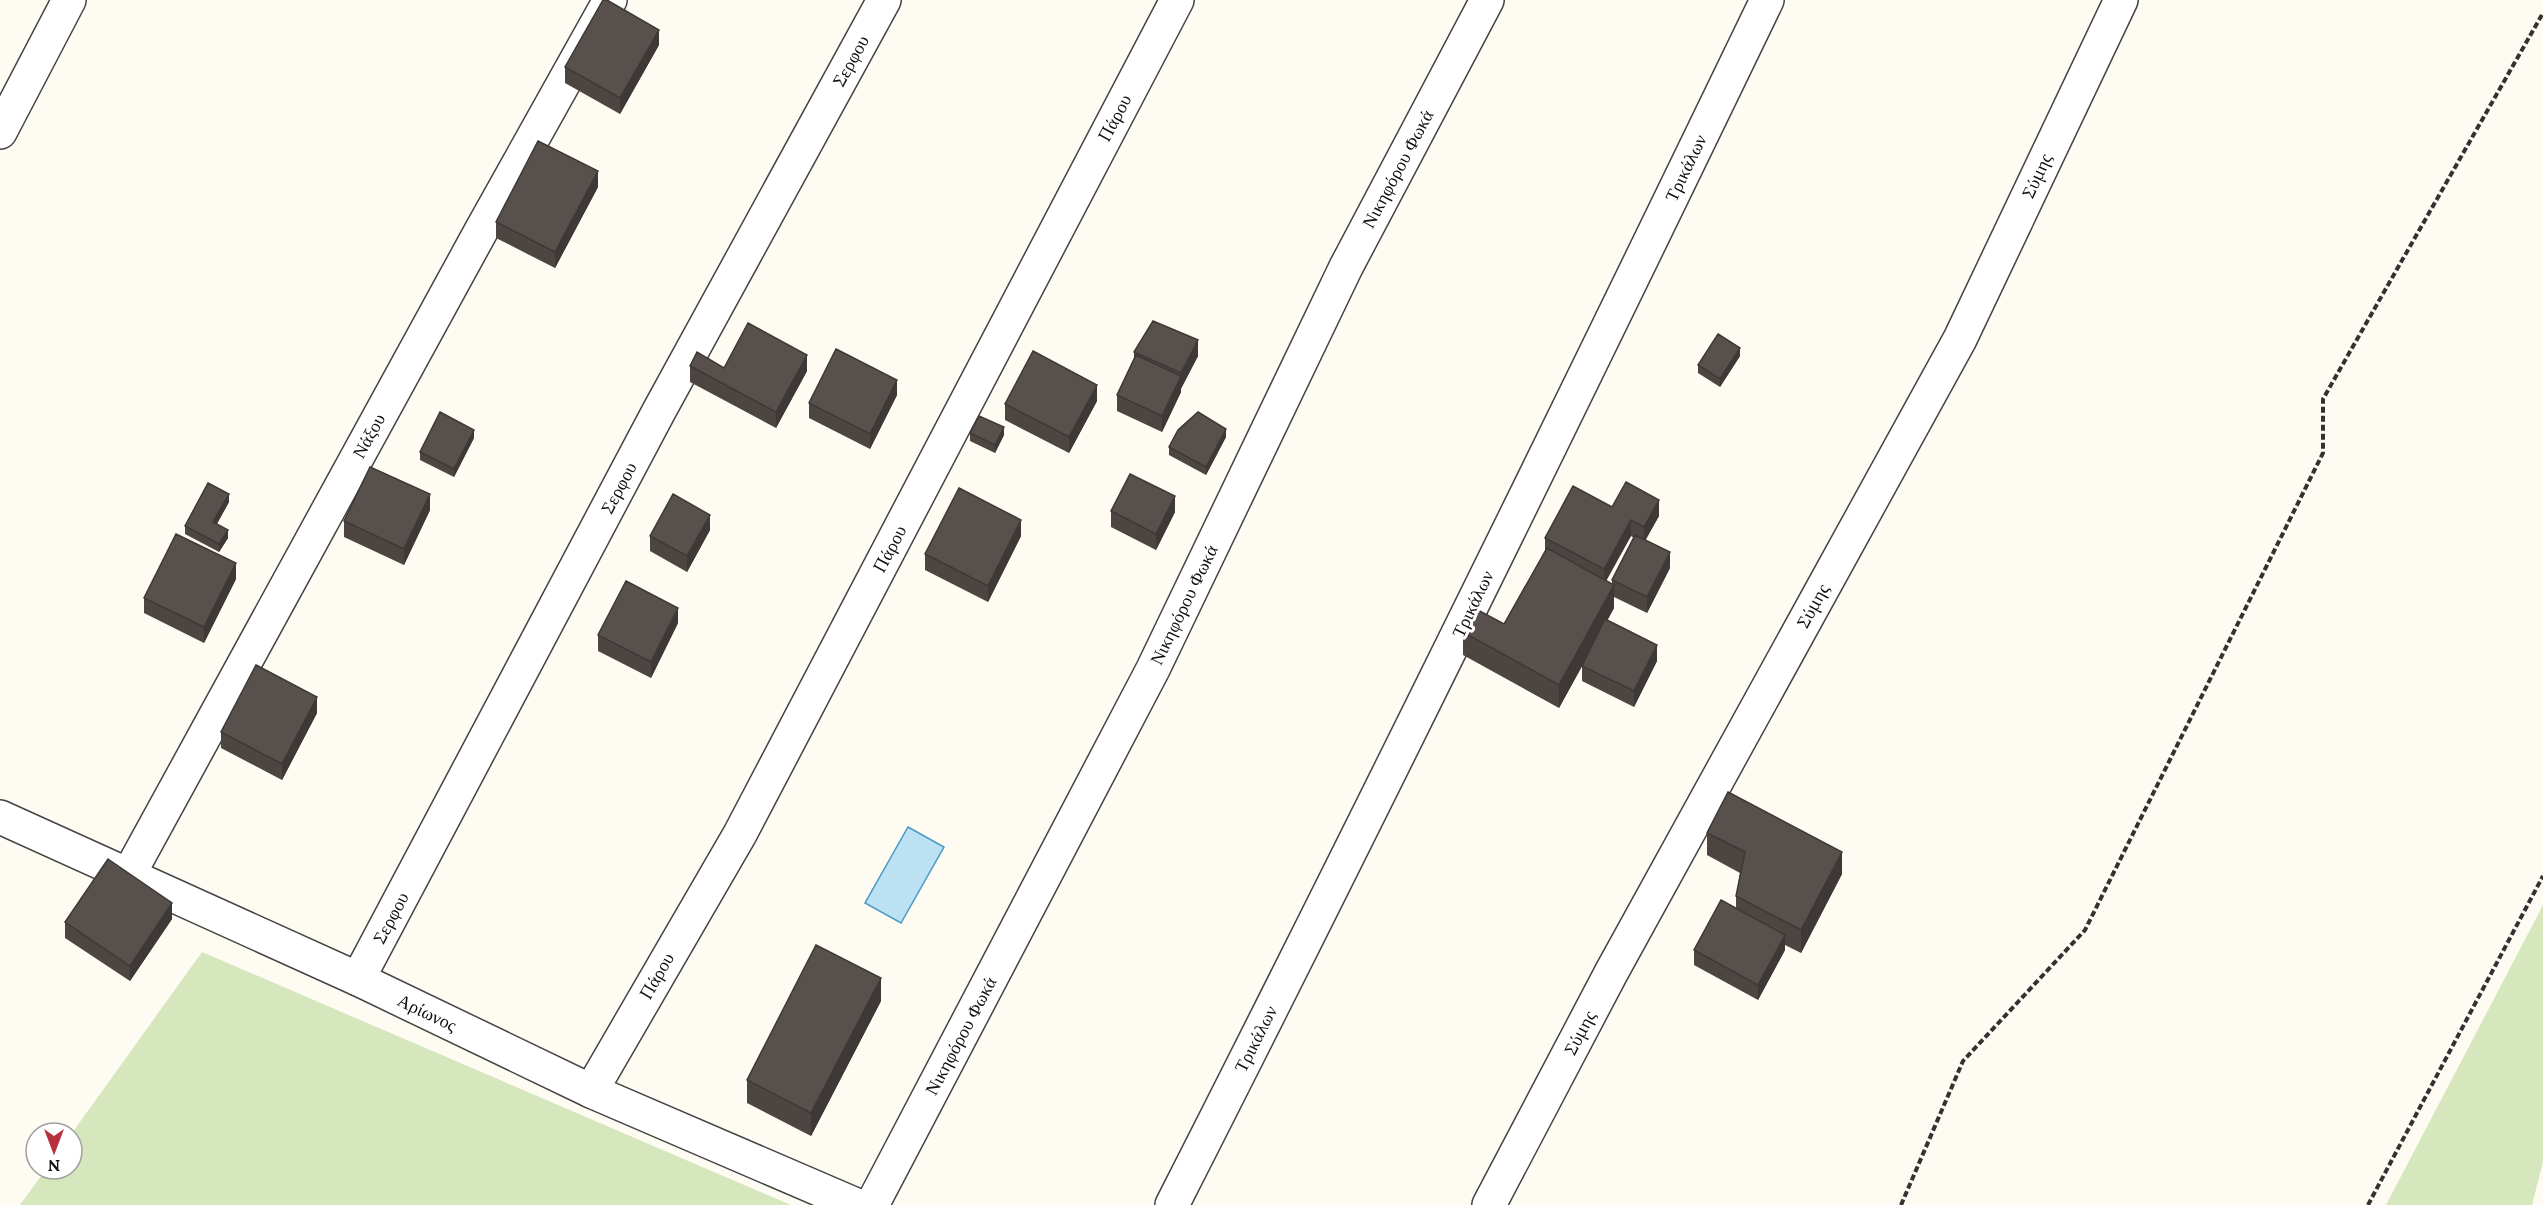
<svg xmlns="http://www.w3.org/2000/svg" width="2543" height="1205" font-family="Lora,serif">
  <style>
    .green { fill: #d6e7be }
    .water { fill: #bbe1f2; stroke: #469ac5; stroke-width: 1.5 }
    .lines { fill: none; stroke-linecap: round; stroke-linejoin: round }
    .minor-casing { stroke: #434343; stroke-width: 36 }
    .tertiary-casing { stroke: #434343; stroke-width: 36 }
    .path { stroke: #323232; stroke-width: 4; stroke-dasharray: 6 3; stroke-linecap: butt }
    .minor { stroke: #fff; stroke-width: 33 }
    .tertiary { stroke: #fff; stroke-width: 33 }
    .wall { fill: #4c4542; fill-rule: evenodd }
    .shaded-wall { fill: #3e3836 }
    .building { fill: #58504d; stroke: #3e3836; stroke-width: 1.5 }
    .labels { text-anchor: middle; stroke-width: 6; stroke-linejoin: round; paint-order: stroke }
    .street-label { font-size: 18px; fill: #101010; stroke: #fff }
  </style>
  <rect width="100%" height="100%" fill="#fefbf3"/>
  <!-- green -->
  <path class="green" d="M2543,905V1162L2532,1205H2386Z
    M202,952L791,1205H20L46,1169H72V1133Z"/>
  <!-- water -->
  <path class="water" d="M908,827L944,847L901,923L865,903Z"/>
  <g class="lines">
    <defs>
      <path id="minor" d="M0,132L69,0
        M129,874L481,231L610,0
        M358,979L659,411L884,0
        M591,1091L740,834L1177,0
        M872,1205L1153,669L1346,267L1487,0
        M1172,1205C1375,806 1572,404 1767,0
        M1489,1205L1611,973L1960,339L2121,0"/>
      <path id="tertiary" d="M0,817L358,979L591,1091L856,1205"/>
    </defs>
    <!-- minor casing -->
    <use href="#minor" class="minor-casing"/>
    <!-- tertiary casing -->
    <use href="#tertiary" class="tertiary-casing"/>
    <!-- path -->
    <path class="path" d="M1901,1205L1963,1061L2085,930L2323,453V399L2543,13
      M2368,1205L2543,876"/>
    <!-- minor -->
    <use href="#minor" class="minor"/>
    <!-- tertiary -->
    <use href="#tertiary" class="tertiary"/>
  </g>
  <!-- wall -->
  <path class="wall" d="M659,45L620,114L565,83V67Z
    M598,187L555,268L496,238V222Z
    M1134,352L1198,356L1181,388V392L1162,432L1117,411V395L1134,358Z
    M1740,356L1720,387L1698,373V365Z
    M690,366L724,368L807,371L776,428L690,382Z
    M897,395L870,449L809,418V403Z
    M1097,401L1069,453L1005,420V404Z
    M970,433L1004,435L995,453L970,441Z
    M1226,437L1206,475L1169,455V447Z
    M474,438L454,477L420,460V452Z
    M229,502L217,524L228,538L219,552L185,534V526Z
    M1612,507L1659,516L1645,540L1670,568L1647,613L1614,597V608L1607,621L1657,661L1634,707L1582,681V666L1559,708L1463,655V632L1504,624L1545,551V538ZM1631,536L1634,538L1612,580V584L1606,580Z
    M430,510L404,565L344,537V521Z
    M1111,511L1175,512L1156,550L1111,527Z
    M710,530L687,572L650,551V536Z
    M1021,536L988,602L925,570V554Z
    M236,579L204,643L144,613V598Z
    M678,623L651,678L598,651V635Z
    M317,713L282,780L221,748V732Z
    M1707,833L1842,874L1801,953L1785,945V950L1758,1000L1694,965V950L1736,908V896L1740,873L1707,855Z
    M172,919L130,981L65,938V922Z
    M881,1001L811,1136L747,1103V1080Z"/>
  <!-- shaded-wall -->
  <path class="shaded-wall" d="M659,30V45L620,114V98Z
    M598,171V187L555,268V252Z
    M1198,340V356L1181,389V373Z
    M1740,348V356L1720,387V379Z
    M807,355V371L776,428V412Z
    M1181,376V392L1162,432V416Z
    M897,380V395L870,449V434Z
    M1097,385V401L1069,453V437Z
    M1004,427V435L995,453V445Z
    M1226,429V437L1206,475V467Z
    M474,430V438L454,477V469Z
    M229,494V502L213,530V522Z
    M430,494V510L404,565V549Z
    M1175,496V512L1156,550V534Z
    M1659,500V516L1644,543V527Z
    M710,515V530L687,572V556Z
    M1021,520V536L988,602V586Z
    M1631,520V536L1604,585V569Z
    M228,530V538L219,552V544Z
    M1670,552V568L1647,613V597Z
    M236,563V579L204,643V627Z
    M1614,585V608L1559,708V685Z
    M678,608V623L651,678V662Z
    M1657,645V661L1634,707V691Z
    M317,697V713L282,780V764Z
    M1842,852V874L1801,953V930Z
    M172,903V919L130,981V966Z
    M1785,935V950L1758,1000V985Z
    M881,978V1001L811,1136V1113Z"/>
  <!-- building -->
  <path class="building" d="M603,0H607L659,30L620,98L565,67Z
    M538,141L598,171L555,252L496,222Z
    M1153,321L1198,340L1181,373L1134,352Z
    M748,323L807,355L776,412L690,366L697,352L724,368Z
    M1718,334L1740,348L1720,379L1698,365Z
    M836,349L897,380L870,434L809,403Z
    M1033,351L1097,385L1069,437L1005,404Z
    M1136,355L1181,376L1162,416L1117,395Z
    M440,412L474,430L454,469L420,452Z
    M1198,412L1226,429L1206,467L1169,447L1178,430Z
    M979,416L1004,427L995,445L970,433Z
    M370,467L430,494L404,549L344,521Z
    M1130,474L1175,496L1156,534L1111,511Z
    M1626,482L1659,500L1644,527L1631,520L1604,569L1545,538L1573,486L1612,507Z
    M208,483L229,494L213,522L228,530L219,544L185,526Z
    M959,488L1021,520L988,586L925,554Z
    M673,494L710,515L687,556L650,536Z
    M176,534L236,563L204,627L144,598Z
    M1635,535L1670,552L1647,597L1612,580Z
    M1547,548L1614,585L1559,685L1463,632L1476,609L1504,624Z
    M626,581L678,608L651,662L598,635Z
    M1605,619L1657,645L1634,691L1582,666Z
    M256,665L317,697L282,764L221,732Z
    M1728,792L1842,852L1801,930L1736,896L1745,852L1707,833Z
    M108,859L172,903L130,966L65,922Z
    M1721,900L1785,935L1758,985L1694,950Z
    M816,945L881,978L811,1113L747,1080Z"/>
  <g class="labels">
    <!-- street labels -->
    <g class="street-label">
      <text transform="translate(851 61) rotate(-61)" y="6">Σερφου</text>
      <text transform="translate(1115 118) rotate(-62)" y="6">Πάρου</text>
      <text transform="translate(1686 168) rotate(-64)" y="6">Τρικάλων</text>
      <text transform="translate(1398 169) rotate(-62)" y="6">Νικηφόρου Φωκά</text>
      <text transform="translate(2037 176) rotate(-65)" y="6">Σύμης</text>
      <text transform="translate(369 436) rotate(-61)" y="6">Νάξου</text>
      <text transform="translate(619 488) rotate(-62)" y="6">Σερφου</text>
      <text transform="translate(890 549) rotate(-62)" y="6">Πάρου</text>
      <text transform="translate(1473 604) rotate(-64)" y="6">Τρικάλων</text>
      <text transform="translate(1184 605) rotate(-64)" y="6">Νικηφόρου Φωκά</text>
      <text transform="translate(1813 606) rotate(-61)" y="6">Σύμης</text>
      <text transform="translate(391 918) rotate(-62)" y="6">Σερφου</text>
      <text transform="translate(657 976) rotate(-60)" y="6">Πάρου</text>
      <text transform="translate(427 1013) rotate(26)" y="6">Αρίωνος</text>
      <text transform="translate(1580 1033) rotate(-62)" y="6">Σύμης</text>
      <text transform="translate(961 1036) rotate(-62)" y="6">Νικηφόρου Φωκά</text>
      <text transform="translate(1256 1039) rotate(-63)" y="6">Τρικάλων</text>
    </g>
  </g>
  <!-- north arrow -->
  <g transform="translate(54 1151) rotate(180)"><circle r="28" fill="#ffffff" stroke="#9f9f9f" stroke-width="1.5"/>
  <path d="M0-4.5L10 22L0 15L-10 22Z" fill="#b7303f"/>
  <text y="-9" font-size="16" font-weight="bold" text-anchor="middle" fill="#101010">N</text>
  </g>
</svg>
